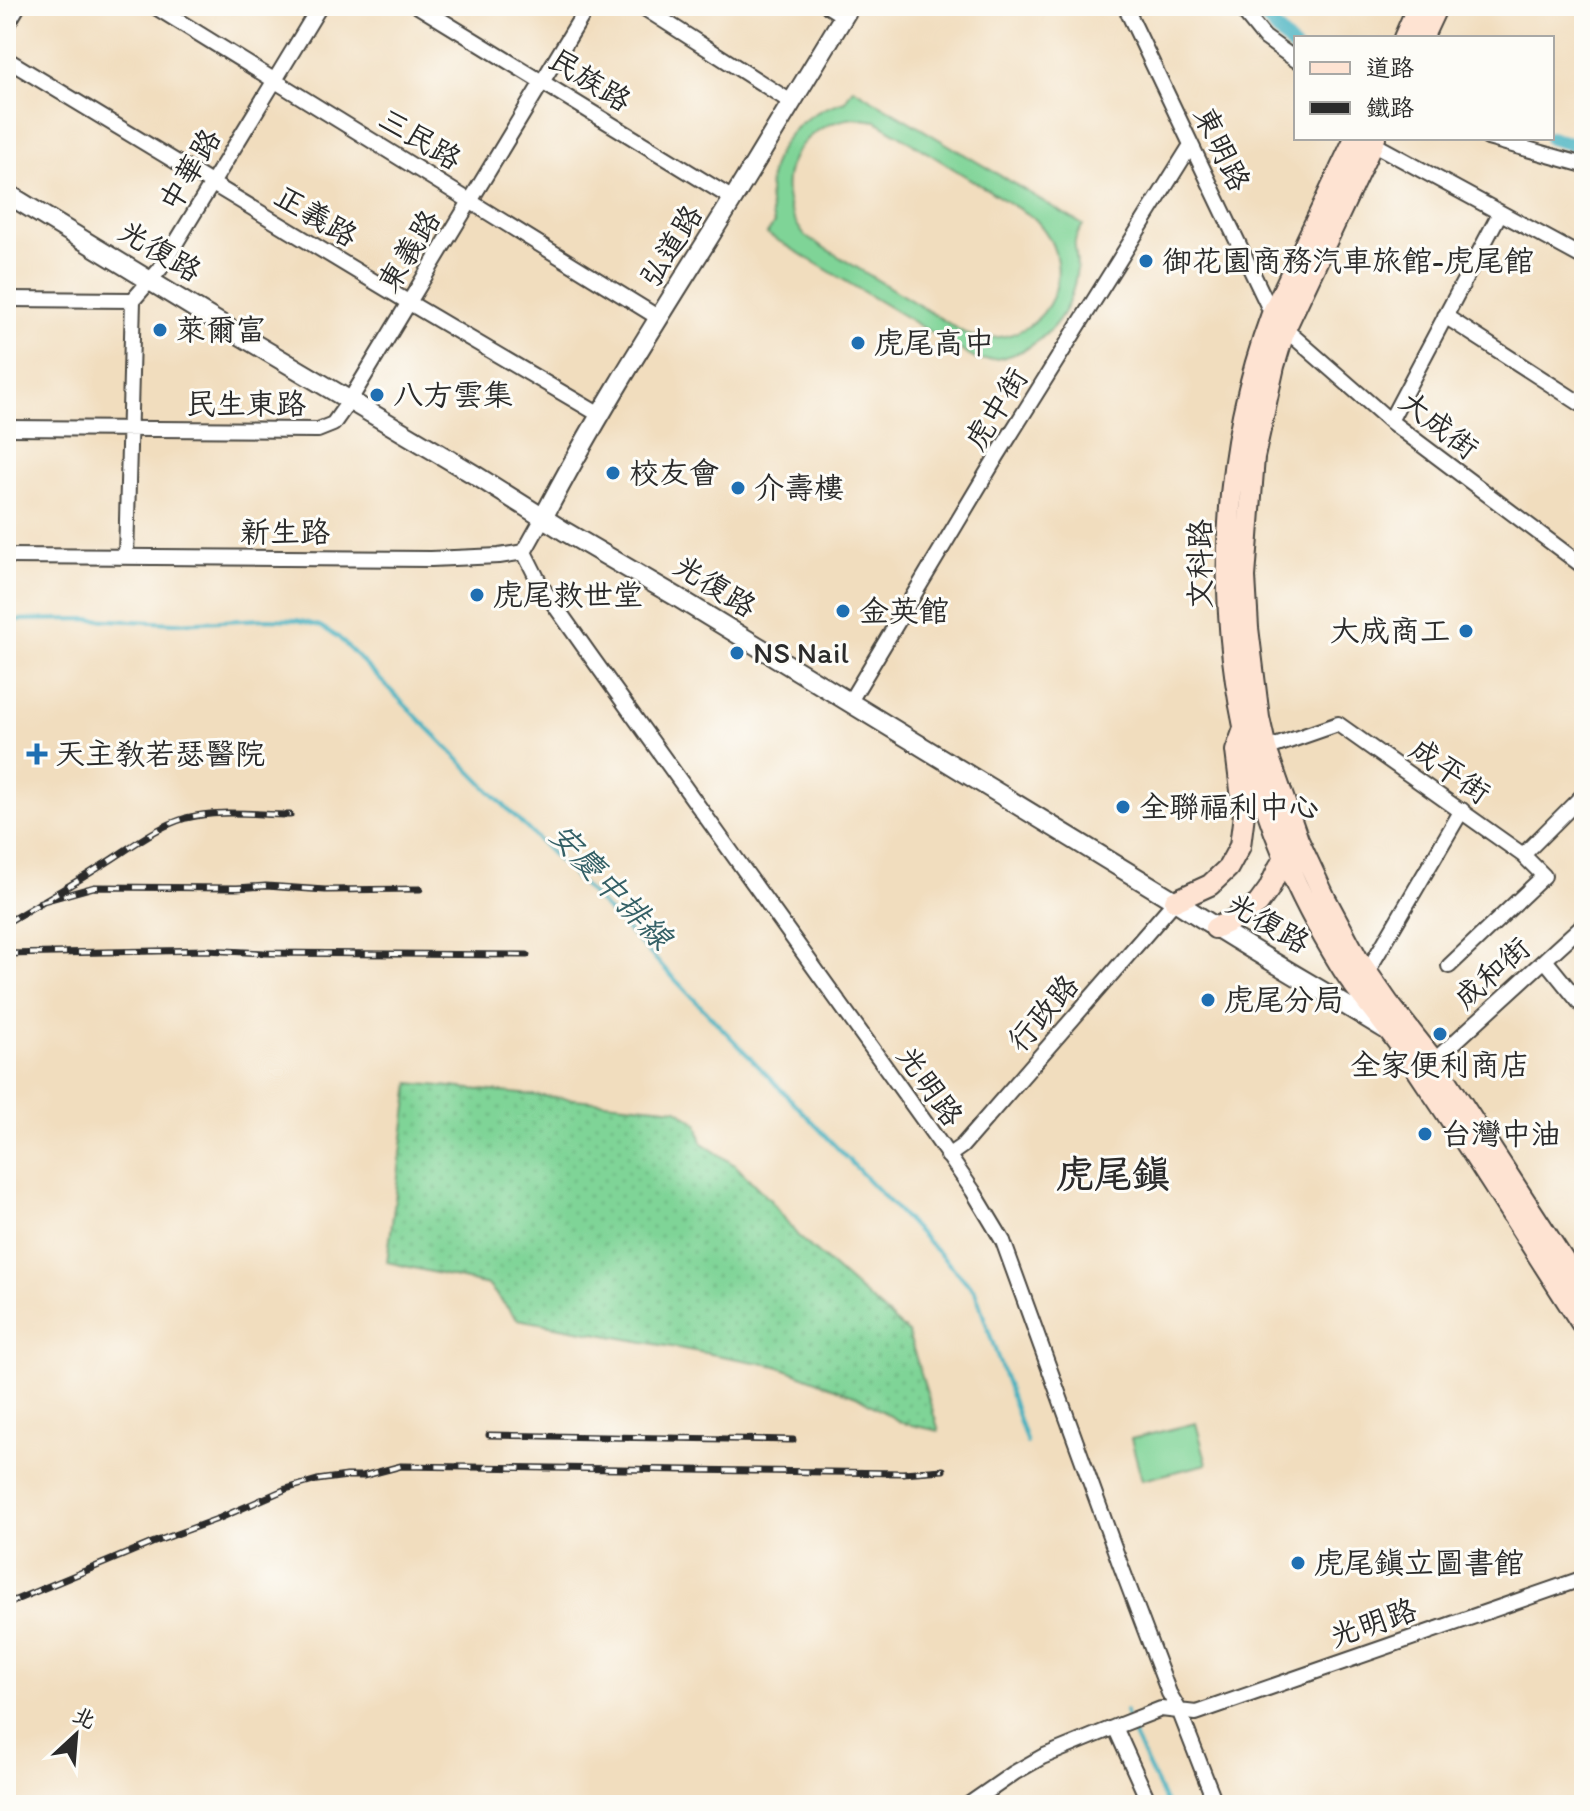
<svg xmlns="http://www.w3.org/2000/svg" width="1590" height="1811" font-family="Itim,'LXGW WenKai TC',sans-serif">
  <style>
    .grass { fill: url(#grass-dots); stroke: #558061; stroke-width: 2 }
    .pitch { fill: #7fd497; stroke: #558061; stroke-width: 2; fill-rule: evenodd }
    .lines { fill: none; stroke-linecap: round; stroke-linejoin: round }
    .stream { stroke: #42b0bf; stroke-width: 4 }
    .canal { stroke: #42b0bf; stroke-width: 14 }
    .minor-casing { stroke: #494641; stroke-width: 18 }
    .tertiary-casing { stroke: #494641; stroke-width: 22 }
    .secondary-casing { stroke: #494641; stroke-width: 24 }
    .minor { stroke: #fff; stroke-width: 14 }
    .tertiary { stroke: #fff; stroke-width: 18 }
    .secondary { stroke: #fee3d2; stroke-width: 20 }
    .rail-casing { stroke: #2b2b2b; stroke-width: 7 }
    .rail { stroke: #fdfcf7; stroke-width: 4; stroke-dasharray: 12; stroke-linecap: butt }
    .poi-dot { fill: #1f6fb2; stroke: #fdfcf7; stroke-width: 3 }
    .labels { text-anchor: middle; stroke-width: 6; stroke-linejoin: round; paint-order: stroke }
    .street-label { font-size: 30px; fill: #2b2b2b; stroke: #fdfcf7 }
    .poi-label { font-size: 30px; fill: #2b2b2b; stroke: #fdfcf7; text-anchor: start }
    .water-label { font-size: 32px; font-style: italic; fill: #346066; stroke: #fdfcf7 }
    .district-label { font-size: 38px; font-weight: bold; fill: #2b2b2b; stroke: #fdfcf7 }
  </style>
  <defs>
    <pattern id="grass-dots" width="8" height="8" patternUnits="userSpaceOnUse" patternTransform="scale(2)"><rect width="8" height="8" fill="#7fd497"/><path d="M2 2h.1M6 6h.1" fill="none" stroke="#6eb682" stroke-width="1.8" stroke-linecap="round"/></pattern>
  </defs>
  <rect width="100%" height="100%" fill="#fdfcf7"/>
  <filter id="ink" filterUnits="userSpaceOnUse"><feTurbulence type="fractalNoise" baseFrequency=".0125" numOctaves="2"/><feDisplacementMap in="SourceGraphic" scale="16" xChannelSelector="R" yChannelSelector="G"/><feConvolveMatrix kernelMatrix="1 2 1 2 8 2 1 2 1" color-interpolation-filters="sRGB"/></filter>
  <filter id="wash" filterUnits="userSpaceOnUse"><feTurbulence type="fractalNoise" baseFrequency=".006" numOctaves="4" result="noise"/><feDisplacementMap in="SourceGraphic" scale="32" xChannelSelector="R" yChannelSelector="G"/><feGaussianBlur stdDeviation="1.8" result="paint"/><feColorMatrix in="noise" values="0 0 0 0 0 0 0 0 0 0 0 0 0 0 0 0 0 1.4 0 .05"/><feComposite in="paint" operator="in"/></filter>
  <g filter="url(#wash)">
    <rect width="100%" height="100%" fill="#f1ddbe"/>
    <!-- grass -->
    <path class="grass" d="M410,1083L677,1109L697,1123L702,1143L736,1166L771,1201L798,1236L908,1333L939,1431L902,1423L856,1396L777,1366L517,1319L488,1285L387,1262Z"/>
    <!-- pitch -->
    <path class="pitch" d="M853,88L1083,225C1080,230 1075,237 1075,242C1074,243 1076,254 1076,255C1077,263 1077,272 1075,280C1067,327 1025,362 977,360L767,234L774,223C757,165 787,117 845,101ZM854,118L876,121L1035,219C1088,275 1041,353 968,335L805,236C766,187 792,125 854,118Z
      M1196,1423L1207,1464L1142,1480L1131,1439Z"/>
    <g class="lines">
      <!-- stream -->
      <path class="stream" d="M6,620L87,619L175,623L266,619L297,620L320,626L338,637L636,939L975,1291L1027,1443
        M1125,1711L1131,1730L1167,1805"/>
      <!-- canal -->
      <path class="canal" d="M1254,6L1296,50
        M1550,138L1584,148"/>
    </g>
  </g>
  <g filter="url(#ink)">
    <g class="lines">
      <defs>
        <path id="minor" d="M154,6L659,318
          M418,6L733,199
          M641,6L791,102
          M828,6L844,16
          M1125,6L1272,314L1285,329L1390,421L1584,567
          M1239,6L1264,37L1296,60
          M6,26L18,6
          M6,59L408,302L600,415
          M1488,138L1584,165
          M1372,143L1584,258
          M6,299L133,300
          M1445,316L1584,406
          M1390,421L1500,213
          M6,428L318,430L333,424L350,400L588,6
          M524,552L541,586L592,658L937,1139L973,1191L1003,1241L1119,1561L1169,1693L1179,1710L1216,1805
          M6,556L431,559L499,556L524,552L543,518
          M126,557L133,300L160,269L320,6
          M849,703L997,456L1191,145
          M1266,749L1338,724L1523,855L1544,876L1449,966
          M1523,855L1584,794
          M1545,960L1584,1008
          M1363,979L1462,810
          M1434,1061L1584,924
          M948,1156L962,1146L1175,901
          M1115,1727L1150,1805
          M968,1805L1014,1773L1042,1757L1115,1727L1161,1709L1196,1713L1584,1578"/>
        <path id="tertiary" d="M6,193L201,312L475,475L564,531L677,597L1175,901C1243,946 1315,986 1385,1029
          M543,518C600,408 668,304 733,199C772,135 811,70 850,6"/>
        <path id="secondary" d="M1404,38L1418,6
          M1422,38L1437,6
          M1355,138L1272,314C1208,488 1214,687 1285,858C1300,895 1320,932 1341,966C1353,986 1370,1005 1384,1024C1399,1043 1413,1063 1426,1083C1481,1163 1531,1246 1584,1327
          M1375,138L1285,329L1274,366L1254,457L1245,577L1248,628L1259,718L1266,749L1298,840L1326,900L1357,958L1389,1004L1434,1061L1584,1292
          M1175,901L1210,885L1228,868L1240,846L1244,814L1236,751L1244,729
          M1215,928L1243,915L1258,904L1269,889L1279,867L1290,851"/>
      </defs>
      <!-- minor casing -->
      <use href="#minor" class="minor-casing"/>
      <!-- tertiary casing -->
      <use href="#tertiary" class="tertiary-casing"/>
      <!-- secondary casing -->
      <use href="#secondary" class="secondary-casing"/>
      <!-- minor -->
      <use href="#minor" class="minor"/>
      <!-- tertiary -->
      <use href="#tertiary" class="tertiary"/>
      <!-- secondary -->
      <use href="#secondary" class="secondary"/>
      <defs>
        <path id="rail" d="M40,902L94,887L237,888L266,886L325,890L420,889
          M6,923C38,904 70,886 101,866C129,849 155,827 186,818C220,809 256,815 290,815
          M6,954L206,950L264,953L527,955
          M489,1435L793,1440
          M6,1604L152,1543L220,1518L286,1489L317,1480L347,1476H363L401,1466L903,1473L943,1470"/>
      </defs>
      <!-- rail casing -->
      <use href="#rail" class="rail-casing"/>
      <!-- rail -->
      <use href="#rail" class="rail"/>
    </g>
  </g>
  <!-- markers -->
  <g class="poi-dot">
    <circle cx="1146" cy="261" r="8"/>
    <circle cx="160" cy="330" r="8"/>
    <circle cx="858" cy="343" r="8"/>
    <circle cx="377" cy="395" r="8"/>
    <circle cx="613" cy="473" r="8"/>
    <circle cx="738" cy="488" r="8"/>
    <circle cx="477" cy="595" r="8"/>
    <circle cx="843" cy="611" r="8"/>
    <circle cx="1466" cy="631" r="8"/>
    <circle cx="737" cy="653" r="8"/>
    <path d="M33 742h8v8h8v8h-8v8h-8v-8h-8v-8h8z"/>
    <circle cx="1123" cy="807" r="8"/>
    <circle cx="1208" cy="1000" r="8"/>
    <circle cx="1440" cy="1034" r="8"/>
    <circle cx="1425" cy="1134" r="8"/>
    <circle cx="1298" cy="1563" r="8"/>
  </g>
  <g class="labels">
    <!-- street labels -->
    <g class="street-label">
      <text transform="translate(590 80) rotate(32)" y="10">民族路</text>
      <text transform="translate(420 139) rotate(31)" y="10">三民路</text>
      <text transform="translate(1222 149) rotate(64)" y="10">東明路</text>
      <text transform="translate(190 170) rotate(-59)" y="10">中華路</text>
      <text transform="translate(316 216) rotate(31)" y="10">正義路</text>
      <text transform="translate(671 246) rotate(-58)" y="10">弘道路</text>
      <text transform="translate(160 251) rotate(31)" y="10">光復路</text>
      <text transform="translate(409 251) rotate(-58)" y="10">東義路</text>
      <text x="246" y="414">民生東路</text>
      <text transform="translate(996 409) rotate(-58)" y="10">虎中街</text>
      <text transform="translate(1439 425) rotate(38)" y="10">大成街</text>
      <text x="285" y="542">新生路</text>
      <text transform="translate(1200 564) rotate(-90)" y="10">文科路</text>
      <text transform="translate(715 586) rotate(32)" y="10">光復路</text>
      <text transform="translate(1450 771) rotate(35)" y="10">成平街</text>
      <text transform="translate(1268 923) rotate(30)" y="10">光復路</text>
      <text transform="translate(1492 973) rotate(-42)" y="10">成和街</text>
      <text transform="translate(1043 1013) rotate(-49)" y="10">行政路</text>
      <text transform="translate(930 1086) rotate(55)" y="10">光明路</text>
      <text transform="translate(1373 1623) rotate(-19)" y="10">光明路</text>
    </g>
    <!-- poi labels -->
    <g class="poi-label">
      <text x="1162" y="271">御花園商務汽車旅館-虎尾館</text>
      <text x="176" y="340">萊爾富</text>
      <text x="874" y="353">虎尾高中</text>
      <text x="393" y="405">八方雲集</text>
      <text x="629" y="483">校友會</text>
      <text x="754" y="498">介壽樓</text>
      <text x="493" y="605">虎尾救世堂</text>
      <text x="859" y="621">金英館</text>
      <text x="1450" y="641" text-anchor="end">大成商工</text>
      <text x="753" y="663">NS Nail</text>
      <text x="55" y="764">天主教若瑟醫院</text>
      <text x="1139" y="817">全聯福利中心</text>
      <text x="1224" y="1010">虎尾分局</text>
      <text x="1440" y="1075" text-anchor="middle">全家便利商店</text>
      <text x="1441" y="1144">台灣中油</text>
      <text x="1314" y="1573">虎尾鎮立圖書館</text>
    </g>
    <!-- water labels -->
    <g class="water-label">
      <text transform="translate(611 886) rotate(46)" y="11">安慶中排線</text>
    </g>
    <!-- district labels -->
    <g class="district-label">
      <text x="1113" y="1187">虎尾鎮</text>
    </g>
  </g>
  <!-- margin -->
  <rect width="1590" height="1811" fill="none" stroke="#fdfcf7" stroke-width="32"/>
  <!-- legend -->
  <rect x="1294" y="36" width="260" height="104" fill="#fdfcf7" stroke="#a9a8a5" stroke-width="2"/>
  <rect x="1310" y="62" width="40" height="12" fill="#fee3d2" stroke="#a9a8a5" stroke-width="2"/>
  <text x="1366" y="76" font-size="24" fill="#2b2b2b">道路</text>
  <rect x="1310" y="102" width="40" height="12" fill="#2b2b2b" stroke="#a9a8a5" stroke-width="2"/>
  <text x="1366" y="116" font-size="24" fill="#2b2b2b">鐵路</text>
  <!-- north arrow -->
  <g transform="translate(76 1735) rotate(26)" stroke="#fdfcf7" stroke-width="6" paint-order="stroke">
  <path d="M0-6L14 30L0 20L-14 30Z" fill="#2b2b2b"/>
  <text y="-12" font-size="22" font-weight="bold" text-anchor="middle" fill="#2b2b2b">北</text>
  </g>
</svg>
